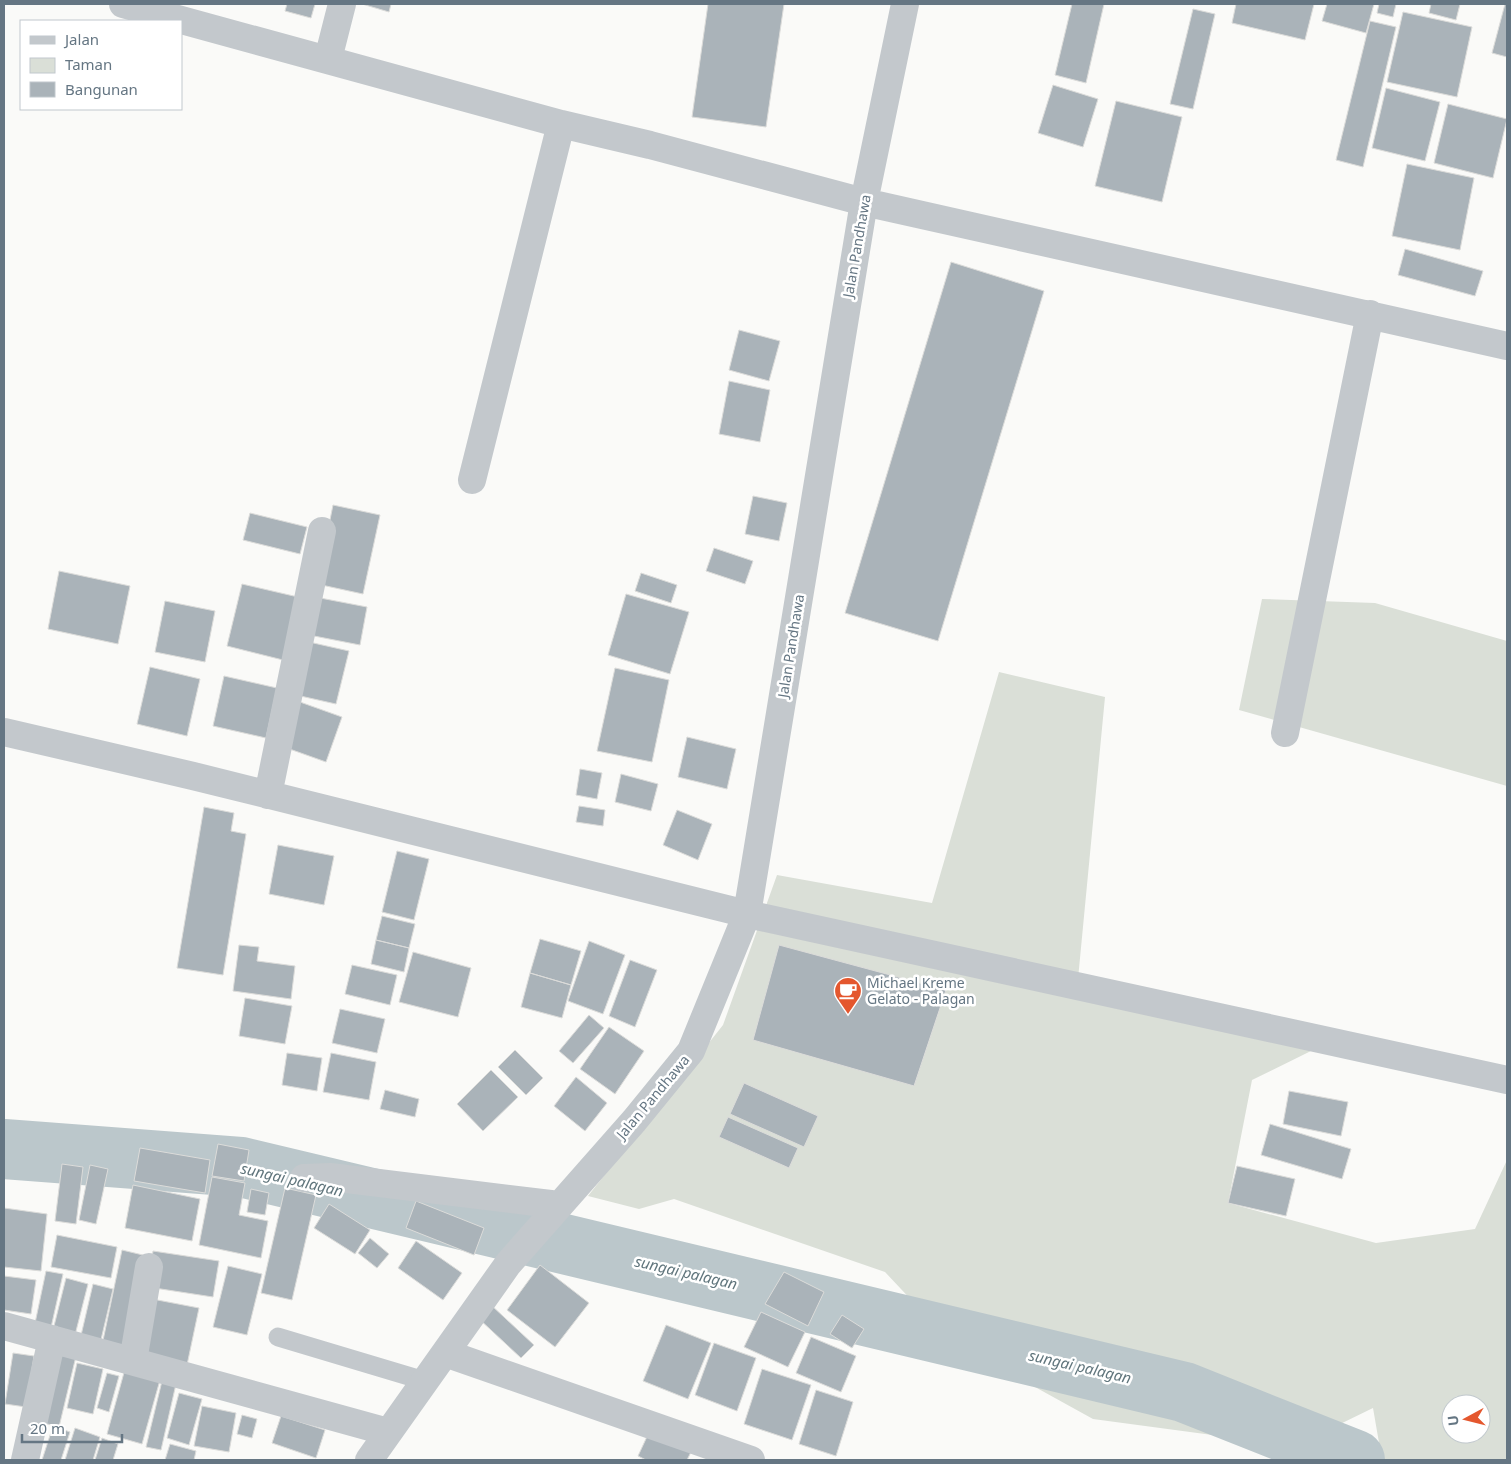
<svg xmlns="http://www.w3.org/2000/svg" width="1511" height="1464" font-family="'Noto Sans',sans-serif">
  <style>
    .green { fill: #dadfd7; fill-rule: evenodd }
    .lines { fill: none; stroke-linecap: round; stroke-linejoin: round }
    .river { stroke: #bbc7cb; stroke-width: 60 }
    .building { fill: #aab3b9; stroke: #dcdcda }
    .lane { stroke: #c3c8cc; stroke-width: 19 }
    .street { stroke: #c3c8cc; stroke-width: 28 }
    .labels { text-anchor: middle; stroke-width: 5; stroke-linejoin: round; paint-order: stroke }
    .street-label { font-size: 14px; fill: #657683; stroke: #fff }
    .poi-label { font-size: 14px; fill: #657683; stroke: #fff; text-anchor: start }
    .water-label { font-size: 15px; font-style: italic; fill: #60757c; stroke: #fff }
  </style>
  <rect width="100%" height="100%" fill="#fafaf8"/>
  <!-- green -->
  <path class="green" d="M1262,599L1375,603L1507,641V786L1239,710Z
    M999,672L1105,697L1078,979L1315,1049L1252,1080L1228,1203L1376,1243L1475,1229L1507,1160V1460H1382L1373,1408L1295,1446L1093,1419L948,1339L885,1272L674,1199L639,1209L588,1196L723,1025L777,875L932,903ZM1451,1404H1481V1434H1451Z"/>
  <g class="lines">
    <!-- river -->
    <path class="river" d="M4,1149L241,1167L1184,1392L1355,1460"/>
  </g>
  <!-- building -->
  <path class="building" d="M287,4H315L311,18L285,11Z
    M362,4H391L389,12Z
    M708,4H784L766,127L692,117Z
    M1072,4H1104L1086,83L1055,75Z
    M1236,4H1314L1305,40L1232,23Z
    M1327,4H1374L1366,33L1322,21Z
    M1379,4H1396L1393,17L1377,13Z
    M1431,4H1460L1456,20L1429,13Z
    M1505,4H1507V57L1492,53Z
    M1193,9L1215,14L1193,109L1170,104Z
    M1403,12L1472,27L1457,97L1387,82Z
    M1370,21L1396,27L1363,167L1336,160Z
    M1053,85L1098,99L1083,147L1038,133Z
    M1386,88L1440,102L1425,161L1372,148Z
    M1116,101L1182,117L1162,202L1095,186Z
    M1448,104L1507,119L1493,178L1434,163Z
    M1407,164L1474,178L1460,250L1392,236Z
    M1405,249L1483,271L1475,296L1398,275Z
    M951,262L1044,291L938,641L845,613Z
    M739,330L780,341L769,381L729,370Z
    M729,381L770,390L760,442L719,434Z
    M753,496L787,503L779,541L745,534Z
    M333,505L380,515L363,594L317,584Z
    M250,513L307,527L300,554L243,540Z
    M714,548L753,561L745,584L706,571Z
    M59,571L130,586L118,644L48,629Z
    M641,573L677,585L671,603L635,591Z
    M242,584L298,597L283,660L227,646Z
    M626,594L689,612L670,674L608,655Z
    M315,597L367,607L360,645L309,635Z
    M165,601L215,611L205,662L155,652Z
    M309,642L349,651L336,704L296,695Z
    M150,667L200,679L187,736L137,724Z
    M615,668L669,680L652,762L597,751Z
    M224,676L277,688L266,738L213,726Z
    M300,702L342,717L326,762L284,747Z
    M687,737L736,749L727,789L678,777Z
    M580,769L602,773L597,799L576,795Z
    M621,774L658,784L651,811L615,802Z
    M579,806L605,810L603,826L576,822Z
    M204,807L234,813L231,831L246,834L223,975L177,968Z
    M677,810L712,824L698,860L663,845Z
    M278,845L334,856L324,905L269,894Z
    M397,851L429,859L414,920L382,912Z
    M382,916L415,924L409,948L376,940Z
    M540,939L581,951L571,985L530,973Z
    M376,940L409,948L404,972L371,964Z
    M589,941L625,955L603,1014L568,1001Z
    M239,945L259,947L257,961L295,966L291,999L233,991Z
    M779,945L946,990L914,1086L753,1040Z
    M413,952L471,968L458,1017L399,1002Z
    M630,960L657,970L635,1027L609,1016Z
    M352,965L397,975L390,1005L345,994Z
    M530,973L571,985L562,1018L521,1007Z
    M245,998L292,1006L285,1044L239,1036Z
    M340,1009L385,1019L377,1053L332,1043Z
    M589,1015L604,1028L573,1063L559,1051Z
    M609,1027L644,1051L615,1094L580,1069Z
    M515,1050L543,1078L526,1095L498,1067Z
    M287,1053L322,1058L317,1091L282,1085Z
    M331,1053L376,1062L369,1100L323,1092Z
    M491,1070L518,1097L483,1131L457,1104Z
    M576,1077L607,1103L585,1131L554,1106Z
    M744,1083L818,1116L804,1147L730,1114Z
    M385,1090L419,1099L415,1117L380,1109Z
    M1289,1091L1348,1102L1341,1136L1283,1124Z
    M728,1117L798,1148L789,1168L719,1137Z
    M1270,1124L1351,1149L1342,1179L1261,1155Z
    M218,1144L249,1150L244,1181L212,1176Z
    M140,1148L210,1160L205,1193L134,1181Z
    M62,1164L83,1167L76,1224L55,1221Z
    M90,1165L108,1169L96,1224L79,1220Z
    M1237,1166L1295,1179L1286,1216L1228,1203Z
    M212,1177L245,1183L239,1215L268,1221L261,1258L199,1245Z
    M133,1185L200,1199L192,1241L125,1228Z
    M285,1188L316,1195L292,1300L261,1293Z
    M251,1189L269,1193L265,1215L247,1212Z
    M416,1201L484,1228L474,1255L406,1228Z
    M329,1204L370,1230L355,1254L314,1228Z
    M4,1208L47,1214L41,1271L4,1267Z
    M57,1235L117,1247L111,1278L51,1267Z
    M370,1238L389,1254L377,1268L358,1253Z
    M416,1241L462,1273L443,1300L398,1268Z
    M122,1250L147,1256L126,1355L101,1350Z
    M153,1251L219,1261L213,1297L148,1287Z
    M540,1265L589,1303L555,1347L507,1310Z
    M228,1266L262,1274L247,1335L213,1327Z
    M46,1271L63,1274L50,1332L34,1328Z
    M784,1272L824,1292L808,1326L765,1304Z
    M4,1276L36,1280L31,1314L4,1310Z
    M66,1278L88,1284L74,1339L52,1334Z
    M93,1284L113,1289L99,1348L79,1344Z
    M147,1298L199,1308L187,1365L135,1354Z
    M490,1304L534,1345L521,1358L477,1317Z
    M761,1312L805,1332L788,1367L744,1347Z
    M842,1315L864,1329L852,1348L830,1334Z
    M666,1325L711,1343L688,1399L643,1381Z
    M811,1337L856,1356L841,1392L796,1373Z
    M714,1343L756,1358L737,1411L695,1395Z
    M55,1346L77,1352L59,1427L36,1421Z
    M13,1353L34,1356L26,1407L5,1404Z
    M77,1363L103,1369L93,1414L67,1408Z
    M125,1369L160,1380L142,1444L107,1434Z
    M762,1369L811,1385L792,1440L744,1424Z
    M107,1373L119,1376L109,1412L97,1408Z
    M162,1381L176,1384L161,1450L146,1447Z
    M816,1390L853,1402L836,1456L799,1444Z
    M179,1393L202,1399L189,1445L167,1438Z
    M202,1406L236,1413L229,1452L194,1446Z
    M242,1415L257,1419L252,1438L237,1434Z
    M281,1416L325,1430L316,1458L272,1443Z
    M53,1426L70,1432L61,1460H42Z
    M75,1428L100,1437L93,1460H65Z
    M651,1428L693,1448L687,1460H646L638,1456Z
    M102,1438L118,1444L113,1460H95Z
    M170,1444L196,1451L194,1460H165Z"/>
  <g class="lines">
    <!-- lane -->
    <path class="lane" d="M278,1337L425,1381"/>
    <!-- street -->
    <path class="street" d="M123,4L561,124L650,145L864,202L1507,346
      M328,59L342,4
      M472,480L561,124
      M4,732L193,776L747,914L1507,1080
      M1285,733L1370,314
      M268,795L322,531
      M304,1178L330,1177L559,1205
      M4,1326L388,1432
      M445,1353L751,1460
      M133,1361L149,1267
      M25,1460L52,1339
      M369,1460L508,1264L634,1121L691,1051L747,914L864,202L905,4"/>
  </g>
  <!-- icons -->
  <defs>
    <symbol id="cafe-pin" viewBox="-11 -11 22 30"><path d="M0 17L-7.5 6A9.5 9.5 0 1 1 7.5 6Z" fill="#e4572e" stroke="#fff"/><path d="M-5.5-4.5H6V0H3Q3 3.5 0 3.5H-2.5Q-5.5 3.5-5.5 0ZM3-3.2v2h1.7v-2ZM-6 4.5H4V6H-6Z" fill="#fff"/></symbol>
  </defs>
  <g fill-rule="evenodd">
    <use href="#cafe-pin" x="832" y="975" width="32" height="43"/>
  </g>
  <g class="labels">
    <!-- street labels -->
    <g class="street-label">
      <text transform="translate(857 246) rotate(-80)" y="5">Jalan Pandhawa</text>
      <text transform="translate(791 646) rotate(-81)" y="5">Jalan Pandhawa</text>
      <text transform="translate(653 1097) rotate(-50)" y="5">Jalan Pandhawa</text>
    </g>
    <!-- poi labels -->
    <g class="poi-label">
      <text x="867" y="988">Michael Kreme<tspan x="867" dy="16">Gelato - Palagan</tspan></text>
    </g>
    <!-- water labels -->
    <g class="water-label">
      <text transform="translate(292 1180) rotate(13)" y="5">sungai palagan</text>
      <text transform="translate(686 1273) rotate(13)" y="5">sungai palagan</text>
      <text transform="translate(1080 1367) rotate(13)" y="5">sungai palagan</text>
    </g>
  </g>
  <!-- border -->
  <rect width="1511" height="1464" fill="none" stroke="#657683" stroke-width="10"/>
  <!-- legend -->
  <rect x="20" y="20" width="162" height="90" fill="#ffffff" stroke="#c1c8cd"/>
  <rect x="30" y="36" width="25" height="8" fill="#c3c8cc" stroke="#c1c8cd"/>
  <text x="65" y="45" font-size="15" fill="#657683">Jalan</text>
  <rect x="30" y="58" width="25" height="15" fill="#dadfd7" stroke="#c1c8cd"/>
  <text x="65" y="70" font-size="15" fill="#657683">Taman</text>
  <rect x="30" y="82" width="25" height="15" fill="#aab3b9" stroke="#c1c8cd"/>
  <text x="65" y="95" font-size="15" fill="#657683">Bangunan</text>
  <!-- north arrow -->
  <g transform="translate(1466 1419) rotate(263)"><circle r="24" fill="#ffffff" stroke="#c1c8cd"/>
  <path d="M0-4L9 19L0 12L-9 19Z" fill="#e4572e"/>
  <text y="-8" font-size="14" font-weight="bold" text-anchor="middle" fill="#657683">U</text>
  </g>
  <!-- scale -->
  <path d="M22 1434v8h100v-8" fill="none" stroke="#657683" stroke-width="2.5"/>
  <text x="30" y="1434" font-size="15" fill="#657683" stroke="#ffffff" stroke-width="4" paint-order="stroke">20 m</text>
</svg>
